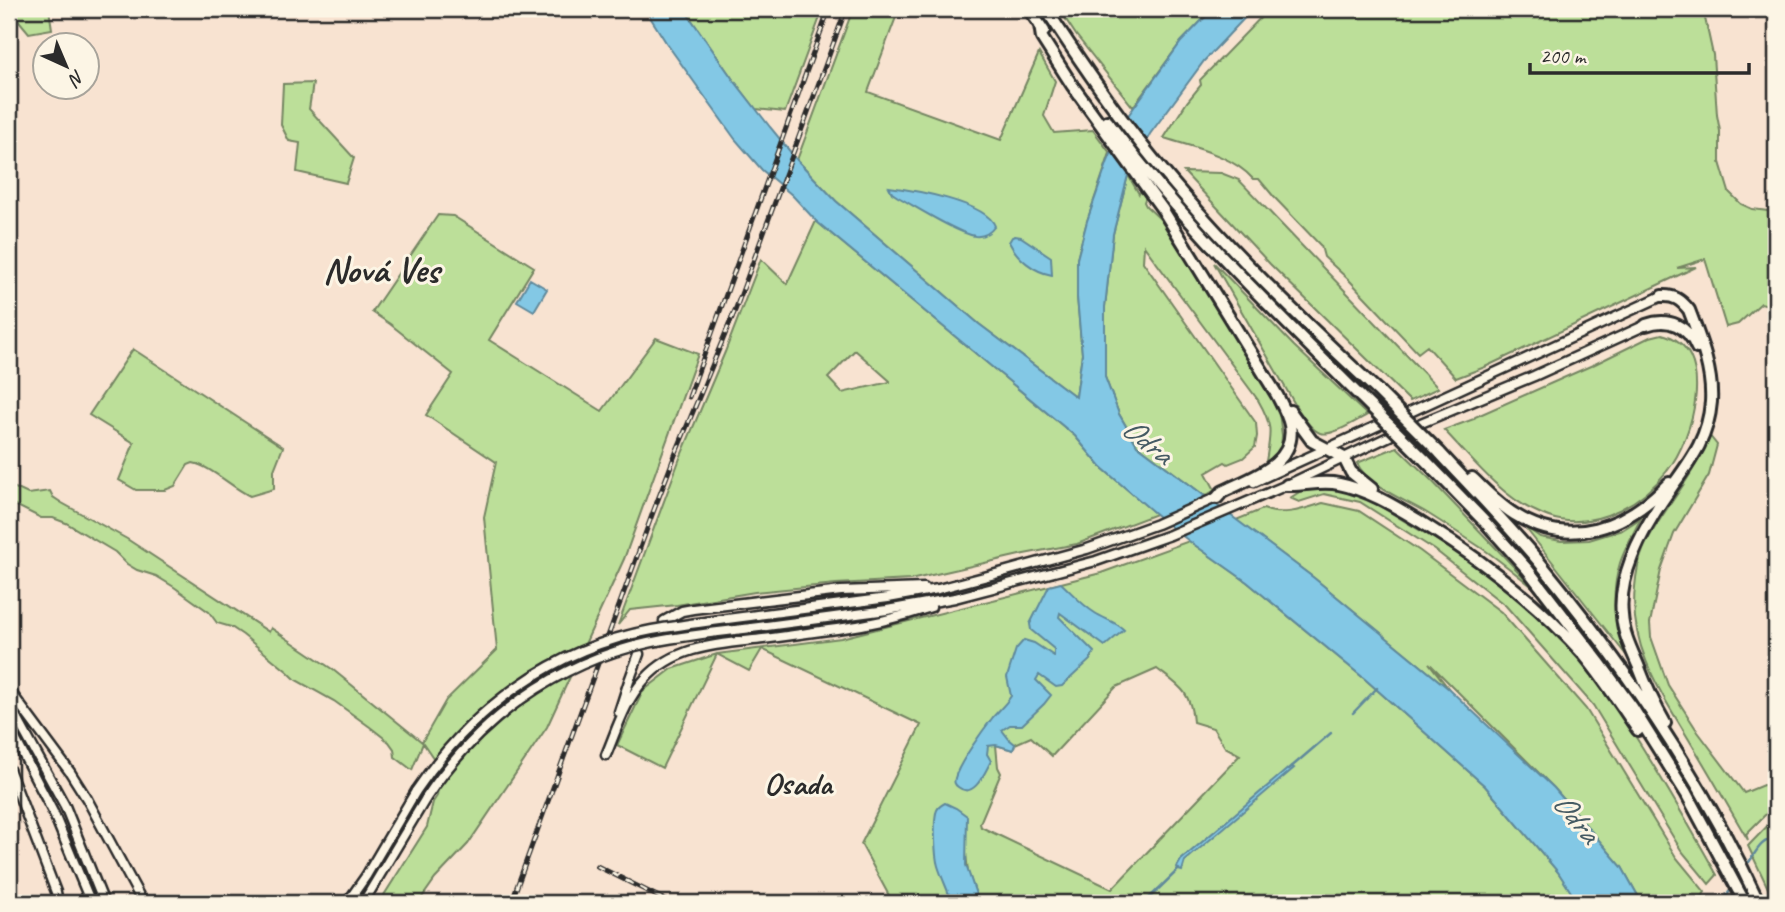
<svg xmlns="http://www.w3.org/2000/svg" width="1785" height="912" font-family="Caveat,sans-serif">
  <style>
    .green { fill: #bcdf99; stroke: #748562; stroke-width: 2; fill-rule: evenodd }
    .water { fill: #83c8e5; stroke: #60899b; stroke-width: 2 }
    .lines { fill: none; stroke-linecap: round; stroke-linejoin: round }
    .stream { stroke: #60899b; stroke-width: 2.5 }
    .secondary-casing { stroke: #2b2b2b; stroke-width: 13 }
    .motorway-casing { stroke: #2b2b2b; stroke-width: 16 }
    .secondary { stroke: #fcf5e5; stroke-width: 8 }
    .motorway { stroke: #fcf5e5; stroke-width: 10 }
    .rail-casing { stroke: #2b2b2b; stroke-width: 5 }
    .rail { stroke: #fcf5e5; stroke-width: 2.5; stroke-dasharray: 8; stroke-linecap: butt }
    .secondary-bridge-casing { stroke: #2b2b2b; stroke-width: 13; stroke-linecap: butt }
    .motorway-bridge-casing { stroke: #2b2b2b; stroke-width: 16; stroke-linecap: butt }
    .secondary-bridge { stroke: #fcf5e5; stroke-width: 8 }
    .motorway-bridge { stroke: #fcf5e5; stroke-width: 10 }
    .labels { text-anchor: middle; stroke-width: 6; stroke-linejoin: round; paint-order: stroke }
    .water-label { font-size: 32px; font-style: italic; fill: #455a63; stroke: #fcf5e5 }
    .neighbourhood-label { font-size: 32px; font-weight: bold; fill: #2b2b2b; stroke: #fcf5e5 }
    .district-label { font-size: 37px; font-weight: bold; fill: #2b2b2b; stroke: #fcf5e5 }
  </style>
  <rect width="100%" height="100%" fill="#f8e3d1"/>
  <filter id="ink" filterUnits="userSpaceOnUse"><feTurbulence type="fractalNoise" baseFrequency=".0143" numOctaves="2"/><feDisplacementMap in="SourceGraphic" scale="14" xChannelSelector="R" yChannelSelector="G"/><feConvolveMatrix kernelMatrix="1 2 1 2 8 2 1 2 1" color-interpolation-filters="sRGB"/></filter>
  <g filter="url(#ink)">
    <!-- green -->
    <path class="green" d="M9,9H49L52,29L29,33L15,16L9,15Z
      M684,9H823L785,112L756,109L732,78Z
      M853,9H899L868,92L1001,140L1039,53L1055,81L1044,116L1054,133L1093,130L1110,153L1087,221L1077,259V297L1082,354L1076,397L979,324L836,201L797,160Z
      M1059,9H1213L1181,42L1133,107L1076,35Z
      M1269,9H1703L1713,55L1717,115L1720,131V162L1729,192L1741,204L1752,209L1776,212V304L1768,305L1761,303L1738,324L1726,327L1705,259L1677,268L1696,267L1485,367L1456,378L1427,346L1418,353L1349,280L1324,257L1321,246L1274,197L1259,179H1253C1232,155 1193,147 1164,138L1187,102L1201,85L1200,80Z
      M313,83L309,109L354,158L346,183L297,172L300,143L289,141L281,125L283,84Z
      M1184,172L1221,173L1239,180L1438,388L1410,401L1270,264Z
      M1128,175L1139,194L1141,190L1146,196L1144,202L1146,206L1160,219L1244,349L1279,413L1282,435L1281,450L1270,461H1266C1271,432 1273,426 1258,400L1144,246L1143,262L1256,423L1257,436L1255,447L1243,458L1228,464L1225,462L1206,473L1215,490L1205,496L1137,445L1119,414L1105,377V307L1113,234Z
      M438,215L453,216L534,267L489,340L602,411L656,338L698,354L624,559L547,727L468,844L435,879L418,903H379L427,827L433,802L437,796L440,768L423,743L412,770L395,757L394,749L389,742L370,727L334,701L296,680L288,672L243,635L231,627L217,623L209,612L174,587L156,576L137,570L127,564L115,552L66,523L53,518H41L9,502V485L28,494L50,491L53,497L62,503L127,539L269,632L271,628L332,669L422,742L446,700L497,650L484,517L496,462L426,415L453,374L390,324L372,312Z
      M816,221L1075,436L1101,467L1156,514L1077,544L1024,554L910,580L836,584L755,592L677,605L630,610L618,625L680,458L725,352L761,259L787,284ZM855,350L890,381V382L842,393L828,378Z
      M1214,263L1294,346L1367,415C1356,421 1331,437 1320,433C1310,429 1303,416 1297,408Z
      M1662,334C1719,348 1693,439 1667,471C1643,502 1600,527 1560,520C1552,519 1543,515 1535,511C1502,497 1469,456 1444,430L1474,419L1475,417L1595,364L1650,337Z
      M133,349L283,447L274,470V489L250,496C231,487 212,467 193,463L188,465L175,486L165,490H136L119,480L134,443L89,415Z
      M1709,435L1717,445L1709,475L1674,534L1661,570L1650,623L1651,637L1668,685L1698,732L1744,793L1763,785L1776,786V802L1766,814L1746,834L1748,840C1730,810 1713,779 1694,748C1664,697 1628,649 1635,587C1636,575 1638,562 1643,550C1656,519 1680,494 1696,464C1701,455 1705,445 1709,435Z
      M1397,447L1432,481L1535,589C1518,576 1501,561 1483,549C1465,537 1446,525 1427,513C1407,501 1367,486 1357,463Z
      M1321,489C1332,490 1343,490 1353,493C1377,502 1400,519 1423,532C1467,558 1511,587 1547,623C1579,654 1605,691 1630,728C1661,776 1689,825 1717,875L1709,884L1681,850L1593,705L1506,606L1435,550L1360,502L1324,494L1299,502L1290,498L1301,491Z
      M1323,503L1359,511L1420,551L1501,612L1586,709L1676,857L1705,892L1698,903H1642L1622,867L1554,788L1429,663L1449,689L1314,578L1236,520L1263,509C1283,517 1304,509 1323,503Z
      M1641,518C1634,532 1625,548 1620,563C1611,592 1613,627 1626,655L1524,526L1540,537L1561,541L1589,540L1622,530Z
      M1189,541L1247,582L1366,680L1485,786L1558,872L1579,903H979L968,872L966,853L948,888L952,903H893L861,844L921,725L762,649L749,671L717,654L662,768L617,745L643,691L672,669L717,654L841,638L1101,573ZM1157,669C1179,686 1191,691 1193,722L1213,728L1225,747L1240,755L1112,889L981,827L980,823L1001,773L998,767L996,745L1013,750L1015,744L1031,737L1052,756L1116,687Z
      M1776,817V903H1775L1748,846Z"/>
    <!-- water -->
    <path class="water" d="M645,9H684L732,78L770,127L797,160L836,201L979,324L1076,397L1082,354L1077,297V259L1087,221L1108,161L1127,117L1181,42L1213,9H1253L1204,61L1150,134L1128,175L1113,234L1105,307V377L1119,414L1137,445L1314,578L1449,689L1554,788L1622,867L1642,903H1578L1558,872L1485,786L1366,680L1247,582L1189,541L1166,523L1101,467L1075,436L816,221L792,195L762,170L735,139L667,44Z
      M889,187C913,190 986,202 995,226C990,233 984,237 975,236C957,233 916,207 898,197L892,193Z
      M1015,236L1021,237L1051,257L1052,275C1034,272 1017,258 1009,242L1012,237Z
      M530,279L547,289L534,311L517,301Z
      M1061,583C1072,593 1082,605 1095,613C1104,619 1117,622 1124,630L1105,646L1060,613L1059,617L1094,652L1090,660L1062,686L1056,687L1039,675L1036,680L1051,695L1044,704L1022,725H1010L1002,730L1009,739L1015,744L1013,750L996,745L988,746L987,754L991,761C985,772 974,800 958,787C954,784 954,782 955,778C959,763 983,730 993,717C999,710 1006,704 1011,696L1007,677L1016,649L1024,640L1034,643L1054,656V649L1031,630L1030,624L1049,586Z
      M1291,766L1294,768L1185,861L1182,871L1178,870L1177,867L1181,860Z
      M945,803L956,808L967,816L966,865L979,903H952C948,890 942,879 938,866C935,857 933,818 937,810C939,806 941,805 945,803Z"/>
    <g class="lines">
      <!-- stream -->
      <path class="stream" d="M1353,713L1377,688
        M1289,769L1331,733
        M1749,862C1756,852 1762,838 1776,839
        M1144,903L1179,869
        M1722,903L1729,892"/>
      <defs>
        <path id="secondary" d="M1410,412L1662,296
          M1421,423L1534,376L1646,325
          M1254,482L1379,425
          M757,615L888,598L938,589L1003,572L1087,549L1157,524L1220,496
          M664,621L682,611L693,609L841,591L924,588
          M759,627L887,610L955,598L1096,561L1170,535L1287,485L1390,436
          M9,690L70,772L87,799L143,903
          M9,707L19,722L65,806L104,903
          M619,712L629,681L639,654
          M9,727L53,812L91,903
          M606,755C617,729 625,700 645,679C676,645 720,644 763,639C788,636 813,632 837,629C869,625 901,617 931,607
          M9,769L56,892L58,903
          M347,903L366,876L416,791
          M363,903L426,798"/>
        <path id="motorway" d="M1029,9L1044,31
          M1046,9C1072,49 1099,89 1128,127C1201,223 1289,308 1377,390
          M1040,25L1042,38L1072,85L1163,210L1277,395C1282,405 1288,415 1290,425C1297,465 1250,478 1222,492L1217,498
          M1107,121C1183,222 1272,309 1361,397
          M1662,296C1674,295 1681,300 1689,310C1700,339 1713,370 1711,402C1708,439 1691,460 1671,488C1647,522 1617,572 1622,615C1623,633 1631,649 1638,665C1646,686 1654,704 1665,723
          M1646,325C1669,317 1688,326 1697,348
          M1290,411L1312,441L1344,458L1351,472L1372,489
          M1439,452C1473,489 1508,525 1540,563C1625,666 1703,781 1759,903
          M1424,459L1484,521L1528,570L1599,662L1632,707L1686,793L1745,903
          M1472,478C1486,491 1498,504 1514,514C1570,550 1627,527 1669,483
          M1287,485C1305,486 1321,480 1339,484C1369,490 1396,507 1421,522C1481,559 1538,603 1585,656C1604,679 1621,705 1638,730"/>
      </defs>
      <!-- secondary casing -->
      <use href="#secondary" class="secondary-casing"/>
      <!-- motorway casing -->
      <use href="#motorway" class="motorway-casing"/>
      <!-- secondary -->
      <use href="#secondary" class="secondary"/>
      <!-- motorway -->
      <use href="#motorway" class="motorway"/>
      <defs>
        <path id="rail" d="M689,397L829,9
          M597,866L671,903
          M511,903L652,515L675,455L736,308L846,9"/>
      </defs>
      <!-- rail casing -->
      <use href="#rail" class="rail-casing"/>
      <!-- rail -->
      <use href="#rail" class="rail"/>
      <defs>
        <path id="secondary-bridge" d="M416,791C471,709 553,648 652,630C686,624 722,620 757,615
          M426,798C478,720 555,663 648,643C684,635 722,632 759,627"/>
        <path id="motorway-bridge" d="M1377,390L1439,452
          M1361,397L1424,459"/>
      </defs>
      <!-- secondary-bridge casing -->
      <use href="#secondary-bridge" class="secondary-bridge-casing"/>
      <!-- motorway-bridge casing -->
      <use href="#motorway-bridge" class="motorway-bridge-casing"/>
      <!-- secondary-bridge -->
      <use href="#secondary-bridge" class="secondary-bridge"/>
      <!-- motorway-bridge -->
      <use href="#motorway-bridge" class="motorway-bridge"/>
    </g>
  </g>
  <g class="labels">
    <!-- water labels -->
    <g class="water-label">
      <text transform="translate(1148 440) rotate(39)" y="11">Odra</text>
      <text transform="translate(1577 817) rotate(51)" y="11">Odra</text>
    </g>
    <!-- neighbourhood labels -->
    <g class="neighbourhood-label">
      <text x="798" y="794">Osada</text>
    </g>
    <!-- district labels -->
    <g class="district-label">
      <text x="381" y="282">Nová Ves</text>
    </g>
  </g>
  <!-- margin -->
  <rect width="1785" height="912" fill="none" stroke="#fcf5e5" stroke-width="35"/>
  <rect x="18" y="18" width="1750" height="877" fill="none" stroke="#2b2b2b" stroke-width="2.5" filter="url(#ink)"/>
  <!-- north arrow -->
  <g transform="translate(66 66) rotate(136)"><circle r="33" fill="#fcf5e5" stroke="#a8a49b" stroke-width="2"/>
  <path d="M0-5L12 26L0 18L-12 26Z" fill="#2b2b2b"/>
  <text y="-10" font-size="19" font-weight="bold" text-anchor="middle" fill="#2b2b2b">N</text>
  </g>
  <!-- scale -->
  <path d="M1530 63v10h219v-10" fill="none" stroke="#2b2b2b" stroke-width="3.5"/>
  <text x="1540" y="63" font-size="21" fill="#2b2b2b" stroke="#fcf5e5" stroke-width="5" paint-order="stroke">200 m</text>
</svg>
